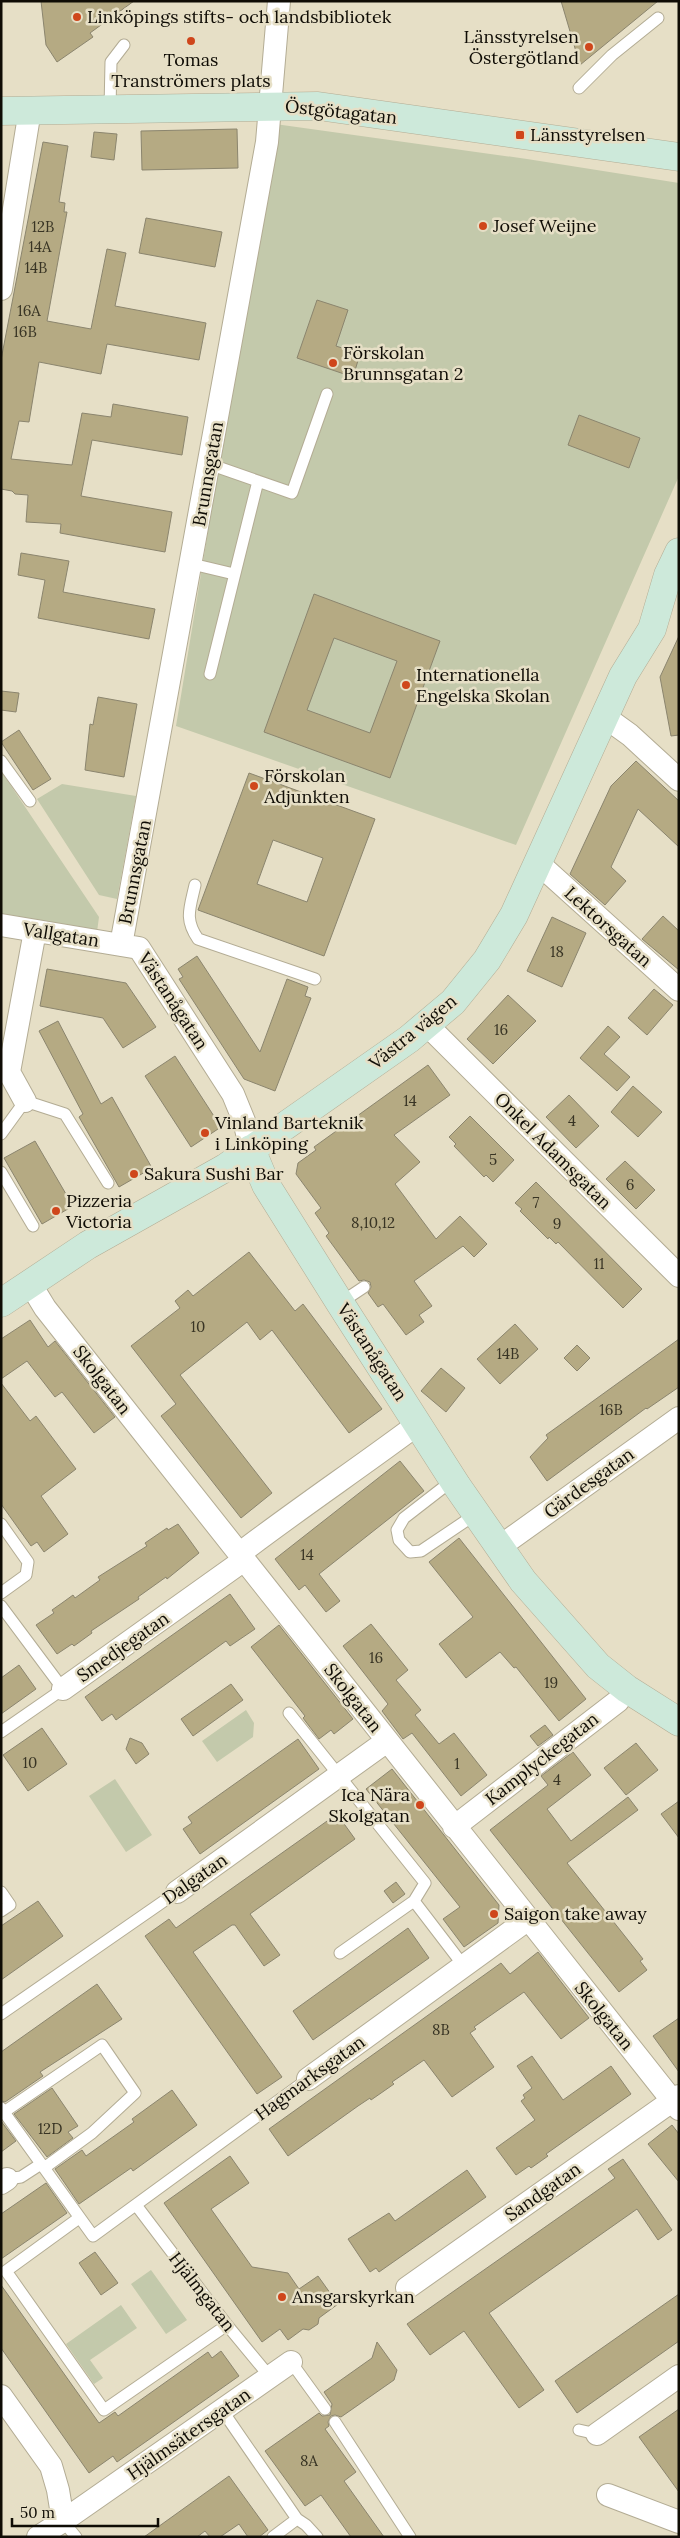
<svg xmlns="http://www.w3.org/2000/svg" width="680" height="2538" font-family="Lora,serif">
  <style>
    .green { fill: #c3c9ab }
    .building { fill: #b5aa83; stroke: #8b856e; fill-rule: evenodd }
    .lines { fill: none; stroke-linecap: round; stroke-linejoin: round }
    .lane-casing { stroke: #b3ac94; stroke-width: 13 }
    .street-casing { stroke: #b3ac94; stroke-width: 24 }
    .secondary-casing { stroke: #b3ac94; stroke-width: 29 }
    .lane { stroke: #fff; stroke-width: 11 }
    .street { stroke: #fff; stroke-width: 22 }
    .secondary { stroke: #cde9da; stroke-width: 28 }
    .poi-dot { fill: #cf461b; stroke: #e6dfc6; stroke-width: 2 }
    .labels { text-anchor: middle; stroke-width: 5; stroke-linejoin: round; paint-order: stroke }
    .number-label { font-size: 15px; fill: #383424 }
    .poi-label { font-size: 18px; fill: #0f0c05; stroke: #e6dfc6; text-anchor: start }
    .street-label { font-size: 18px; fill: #0f0c05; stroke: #e6dfc6 }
  </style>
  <rect width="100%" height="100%" fill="#e6dfc6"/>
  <!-- green -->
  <path class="green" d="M275,124L527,159L679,183V476L516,845L176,726Z
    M1,771L99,917L97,932L1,917Z
    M62,784L136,796L117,899L99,895L37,799Z
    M246,1710L254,1723L253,1737L217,1762L202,1741Z
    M115,1779L152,1835L126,1852L89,1796Z
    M151,2270L187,2320L166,2334L131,2284Z
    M121,2305L137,2328L90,2360L103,2378L94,2384L66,2344Z"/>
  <!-- building -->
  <path class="building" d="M41,1H134L90,33L93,37L57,62L46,45Z
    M561,1H658L580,65Z
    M237,129L238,168L142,170L141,131Z
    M94,132L117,134L114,160L91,157Z
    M43,142L68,146L59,202L65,203L64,212H67L47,321L91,329L107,249L126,253L115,306L206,323L199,360L107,344L101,374L39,362L29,422L19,421L11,459L72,465L82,413L111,417L113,404L188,417L182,455L92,440L81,496L172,512L165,552L60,533L61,524L26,522L28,495L15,494L12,491L1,489V360Z
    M146,218L222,232L215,267L139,253Z
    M317,300L348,310L336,346L360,354L353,377L297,358Z
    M579,415L640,438L629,468L568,445Z
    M21,553L69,561L63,592L155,609L149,639L38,618L45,580L18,575Z
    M314,594L440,641L390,778L264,732ZM334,638L397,661L370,733L307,710Z
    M679,636V735L671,736L660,677Z
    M1,691L19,693L16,712L1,710Z
    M98,697L137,704L124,777L85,770L90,724L93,725Z
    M19,730L51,779L33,790L1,742Z
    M636,761L679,801V847L638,809L611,867L626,881L605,905L570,874L611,786Z
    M249,773L375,819L324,956L198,910ZM273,840L323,858L307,902L257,884Z
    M663,916L679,931V970L642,939Z
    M552,917L586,933L562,987L527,971Z
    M197,956L260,1052L287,979L308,987L305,996L311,998L275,1091L244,1079L179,979L183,977L178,969Z
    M47,969L126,983L156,1027L123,1048L103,1018L40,1006Z
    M654,989L673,1005L647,1035L628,1018Z
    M508,995L536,1021L493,1064L467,1039Z
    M58,1021L101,1104L112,1097L152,1168L119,1187L79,1117L83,1114L39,1031Z
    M608,1026L620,1037L604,1054L630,1077L617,1091L580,1058Z
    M175,1056L221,1127L191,1147L145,1076Z
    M428,1065L450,1095L394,1135L420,1162L395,1184L436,1239L460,1216L487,1244L474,1257L463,1246L414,1281L432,1306L419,1315L424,1322L406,1335L383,1304L378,1307L368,1293L371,1287L370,1282L364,1280L359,1281L326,1236L329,1233L315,1213L321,1208L296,1174L298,1163L316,1150L314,1147Z
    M633,1086L662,1112L638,1137L611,1112Z
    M569,1095L599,1126L576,1148L546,1117Z
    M470,1116L514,1160L493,1182L486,1175L484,1177L454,1146L456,1144L449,1137Z
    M35,1141L73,1206L42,1224L4,1158Z
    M625,1161L655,1190L636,1209L606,1179Z
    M536,1182L642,1289L623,1308L558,1242L556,1244L549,1237L548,1239L520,1211L522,1209L515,1203Z
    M249,1252L295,1311L303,1304L382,1409L349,1433L272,1330L260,1340L247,1322L180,1375L272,1493L241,1518L161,1416L176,1404L131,1346L180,1308L175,1301L188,1290L193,1296Z
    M30,1320L48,1347L55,1341L115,1417L94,1433L62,1392L55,1397L27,1361L1,1379V1339Z
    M515,1324L538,1349L500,1384L477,1359Z
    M679,1339V1387L647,1409L646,1408L547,1481L530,1457L548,1438L546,1435Z
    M577,1345L590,1358L577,1371L564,1358Z
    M441,1368L465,1388L446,1412L421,1391Z
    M1,1383L30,1421L36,1416L76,1469L41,1496L68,1534L44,1552L37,1542L31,1546L1,1504Z
    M400,1461L424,1491L319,1574L340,1601L326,1612L305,1585L299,1590L275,1559Z
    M178,1524L199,1553L167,1579L166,1577L138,1597L139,1599L91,1631L92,1633L74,1646L72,1644L57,1654L36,1625L54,1613L52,1610L62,1603L73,1595L75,1598L100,1580L98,1577L147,1546L145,1543L167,1528L168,1530Z
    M459,1538L586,1699L559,1721L516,1667L514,1668L500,1652L466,1678L439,1644L473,1617L429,1562Z
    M230,1594L255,1629L230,1646L226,1641L116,1720L112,1714L102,1721L85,1697Z
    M371,1624L408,1670L396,1680L421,1710L415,1715L439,1744L454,1733L487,1775L461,1796L412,1733L403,1739L382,1711L388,1704L343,1646Z
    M279,1625L353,1719L334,1734L331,1730L319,1739L303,1718L305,1716L251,1647Z
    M19,1665L36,1689L1,1714V1678Z
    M231,1684L243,1700L193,1736L181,1719Z
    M545,1725L553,1735L538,1746L530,1736Z
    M42,1728L67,1764L28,1791L3,1755Z
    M130,1738L142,1743L149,1754L136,1764L126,1749Z
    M298,1739L319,1769L200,1854L183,1829L192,1823L188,1817Z
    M636,1743L658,1770L626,1795L604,1768Z
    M573,1752L591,1775L547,1809L571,1841L628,1797L638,1810L567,1863L643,1959L640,1961L647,1970L619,1992L490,1830L548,1785L541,1776Z
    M392,1769L499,1905L498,1923L464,1947L443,1919L460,1907L366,1789Z
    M679,1801V1838L661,1814Z
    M337,1814L355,1839L250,1914L280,1955L264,1966L235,1925H232L193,1952L282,2077L257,2094L145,1936L169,1919L176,1928Z
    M396,1882L405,1894L393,1903L384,1891Z
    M38,1901L63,1936L1,1980V1926Z
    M408,1928L429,1958L313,2040L293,2011Z
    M538,1952L589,2018L561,2039L524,1992L474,2027L476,2029L470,2033L494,2067L452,2097L424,2060L392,2082L394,2084L371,2100L370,2098L358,2106L288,2156L269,2129L501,1963L510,1974Z
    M97,1984L122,2019L40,2072L43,2076L5,2102L1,2101V2052Z
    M679,2018V2072L653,2036Z
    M532,2056L563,2100L611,2066L631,2094L546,2154L548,2156L531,2168L529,2166L516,2175L496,2148L535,2120L521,2101L525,2098L523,2095L532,2088L517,2066Z
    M52,2088L78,2126L68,2132L73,2138L47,2157L14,2114Z
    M172,2090L197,2125L133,2171L131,2168L79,2204L55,2169L82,2150L86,2156L134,2122L132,2119Z
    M1,2121L16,2141L1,2152Z
    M672,2125L679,2134V2182L648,2144Z
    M230,2156L249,2183L211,2209L252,2267L288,2273L299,2289L318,2276L338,2304L319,2318L318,2324L309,2330L303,2329L288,2340L280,2329L262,2342L164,2203Z
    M623,2159L672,2230L658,2240L637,2209L489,2313L544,2390L519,2408L464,2331L430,2355L407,2324L615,2178L608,2169Z
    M467,2170L486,2197L379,2272L376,2268L370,2272L348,2239L389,2213L395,2221Z
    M46,2183L67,2213L1,2259V2214Z
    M95,2252L118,2283L101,2295L79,2263Z
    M1,2285L99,2423L115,2412L118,2416L208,2352L212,2358L221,2351L239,2376L117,2462L113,2456L89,2473L1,2348Z
    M679,2294V2341L577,2413L555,2381Z
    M377,2342L397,2370L394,2380L341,2417L335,2415L331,2416L328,2422L329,2426L325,2429L356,2472L344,2481L384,2537H351L321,2495L305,2506L265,2451L319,2413L322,2416L330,2415L332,2404L324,2392L372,2358Z
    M679,2409V2492L639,2437Z
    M229,2476L268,2530L259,2537H248L239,2524L220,2537H210L205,2531L197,2537H144Z"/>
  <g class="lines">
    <defs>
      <path id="lane" d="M579,88L612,55L658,18
        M110,109L111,62L124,45
        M209,464L292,493L327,394
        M192,564L234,574
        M210,674L258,481
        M1,761L30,801
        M195,885C190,908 184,919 198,939L315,979
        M1,1134L25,1101L65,1114L108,1183
        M1,1172L33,1226
        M340,1303L364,1287
        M453,1480L404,1518L397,1530L399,1540L410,1552L421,1551L476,1514
        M1,1524L28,1562L26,1575L1,1593
        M1,1606L63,1689L1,1732
        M289,1713L425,1883L414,1901L340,1953
        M1,1892L10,1905L1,1911
        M414,1901L463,1965
        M1,2014L177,1892
        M1,2108L93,2236L308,2079
        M4,2112L102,2045L135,2093L92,2133L44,2168
        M7,2179L21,2177L41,2164
        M136,2205L227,2325L270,2377
        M79,2218L6,2271L104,2410L227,2325
        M291,2362L325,2409
        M222,2410L297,2519
        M335,2422L410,2537
        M579,2430L597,2434
        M63,2521L76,2537
        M273,2537L297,2519L306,2525L317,2537"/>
      <path id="street" d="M1,289L30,110
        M605,717L630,735L679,780
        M538,863L679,990
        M1,925L139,948L233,1094L244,1121L251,1149
        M121,945L267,142L279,1
        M427,1025L679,1276
        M25,1101L9,1072L35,931
        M31,1285L45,1308L105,1384L679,2109
        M498,1548L679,1418
        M239,1554C298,1509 359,1468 418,1424
        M63,1689L244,1560
        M454,1827L618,1701L627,1689
        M177,1892L387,1741
        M308,2079L527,1920
        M1,2183L7,2179
        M407,2288L679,2096
        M1,2396L51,2466L58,2490L63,2521L38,2537
        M597,2434L679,2376
        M608,2495L679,2522
        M63,2521L291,2362"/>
      <path id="secondary" d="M1,111L318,106L679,157
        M251,1149L266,1185L340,1303L457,1486L523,1581L598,1666L627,1689L679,1722
        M1,1303L88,1245L225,1168L409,1039L453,1002L487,960L514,915L623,676L652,629L668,575L679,552"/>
    </defs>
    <!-- lane casing -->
    <use href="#lane" class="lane-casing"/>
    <!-- street casing -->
    <use href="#street" class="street-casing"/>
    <!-- secondary casing -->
    <use href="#secondary" class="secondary-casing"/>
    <!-- lane -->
    <use href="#lane" class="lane"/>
    <!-- street -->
    <use href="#street" class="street"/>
    <!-- secondary -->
    <use href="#secondary" class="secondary"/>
  </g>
  <!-- markers -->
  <g class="poi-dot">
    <circle cx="77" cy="17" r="5"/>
    <circle cx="191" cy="41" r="5"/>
    <circle cx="589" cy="47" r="5"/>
    <rect x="515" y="130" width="10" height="10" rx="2.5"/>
    <circle cx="483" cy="226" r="5"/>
    <circle cx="333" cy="363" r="5"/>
    <circle cx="406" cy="685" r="5"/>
    <circle cx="254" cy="786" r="5"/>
    <circle cx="205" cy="1133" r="5"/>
    <circle cx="134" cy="1174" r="5"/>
    <circle cx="56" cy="1211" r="5"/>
    <circle cx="420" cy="1805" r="5"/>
    <circle cx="494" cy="1914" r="5"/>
    <circle cx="282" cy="2297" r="5"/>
  </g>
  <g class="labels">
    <!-- number labels -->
    <g class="number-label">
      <text x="43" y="232">12B</text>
      <text x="40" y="252">14A</text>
      <text x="36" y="273">14B</text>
      <text x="29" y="316">16A</text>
      <text x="25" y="337">16B</text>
      <text x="557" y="957">18</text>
      <text x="501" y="1035">16</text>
      <text x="410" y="1106">14</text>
      <text x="572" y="1126">4</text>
      <text x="493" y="1165">5</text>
      <text x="630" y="1190">6</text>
      <text x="536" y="1208">7</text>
      <text x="373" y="1228">8,10,12</text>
      <text x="557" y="1229">9</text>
      <text x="599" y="1269">11</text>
      <text x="198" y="1332">10</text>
      <text x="508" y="1359">14B</text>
      <text x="611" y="1415">16B</text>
      <text x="307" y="1560">14</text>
      <text x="376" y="1663">16</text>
      <text x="551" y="1688">19</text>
      <text x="30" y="1768">10</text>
      <text x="457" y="1769">1</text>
      <text x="557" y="1785">4</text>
      <text x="441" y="2035">8B</text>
      <text x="50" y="2134">12D</text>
      <text x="309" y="2466">8A</text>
    </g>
    <!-- poi labels -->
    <g class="poi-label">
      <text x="87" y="23">Linköpings stifts- och landsbibliotek</text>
      <text x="579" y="43" text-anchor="end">Länsstyrelsen<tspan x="579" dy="21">Östergötland</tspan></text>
      <text x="191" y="66" text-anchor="middle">Tomas<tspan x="191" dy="21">Tranströmers plats</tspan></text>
      <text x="530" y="141">Länsstyrelsen</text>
      <text x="493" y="232">Josef Weijne</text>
      <text x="343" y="359">Förskolan<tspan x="343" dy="21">Brunnsgatan 2</tspan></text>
      <text x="416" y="681">Internationella<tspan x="416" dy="21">Engelska Skolan</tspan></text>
      <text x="264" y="782">Förskolan<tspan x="264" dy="21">Adjunkten</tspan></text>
      <text x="215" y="1129">Vinland Barteknik<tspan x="215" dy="21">i Linköping</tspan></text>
      <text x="144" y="1180">Sakura Sushi Bar</text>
      <text x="66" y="1207">Pizzeria<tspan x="66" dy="21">Victoria</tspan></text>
      <text x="410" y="1801" text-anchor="end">Ica Nära<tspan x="410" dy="21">Skolgatan</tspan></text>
      <text x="504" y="1920">Saigon take away</text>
      <text x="292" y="2303">Ansgarskyrkan</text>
    </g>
    <!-- street labels -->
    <g class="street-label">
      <text transform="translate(341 112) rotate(6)" y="6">Östgötagatan</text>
      <text transform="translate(208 474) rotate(-80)" y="6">Brunnsgatan</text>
      <text transform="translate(135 872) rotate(-79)" y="6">Brunnsgatan</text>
      <text transform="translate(608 927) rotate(42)" y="6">Lektorsgatan</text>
      <text transform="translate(61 935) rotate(9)" y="6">Vallgatan</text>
      <text transform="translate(173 1001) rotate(57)" y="6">Västanågatan</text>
      <text transform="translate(413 1032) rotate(-39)" y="6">Västra vägen</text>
      <text transform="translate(553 1151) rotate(45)" y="6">Onkel Adamsgatan</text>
      <text transform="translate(372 1352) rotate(57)" y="6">Västanågatan</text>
      <text transform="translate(102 1380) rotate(52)" y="6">Skolgatan</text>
      <text transform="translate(589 1483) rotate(-36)" y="6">Gärdesgatan</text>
      <text transform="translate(123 1647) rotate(-35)" y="6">Smedjegatan</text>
      <text transform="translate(353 1698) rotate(52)" y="6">Skolgatan</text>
      <text transform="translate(542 1759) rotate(-38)" y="6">Kamplyckegatan</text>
      <text transform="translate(195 1879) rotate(-35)" y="6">Dalgatan</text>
      <text transform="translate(604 2016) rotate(51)" y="6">Skolgatan</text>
      <text transform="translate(310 2078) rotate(-36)" y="6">Hagmarksgatan</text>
      <text transform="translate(543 2192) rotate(-35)" y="6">Sandgatan</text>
      <text transform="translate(202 2292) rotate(52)" y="6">Hjälmgatan</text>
      <text transform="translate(189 2434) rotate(-35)" y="6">Hjälmsätersgatan</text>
    </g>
  </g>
  <!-- border -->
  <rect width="680" height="2538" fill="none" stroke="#0f0c05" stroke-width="5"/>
  <!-- scale -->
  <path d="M12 2518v8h146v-8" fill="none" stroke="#0f0c05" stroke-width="2.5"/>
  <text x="20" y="2518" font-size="15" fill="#0f0c05" stroke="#e6dfc6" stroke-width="4" paint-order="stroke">50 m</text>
</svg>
